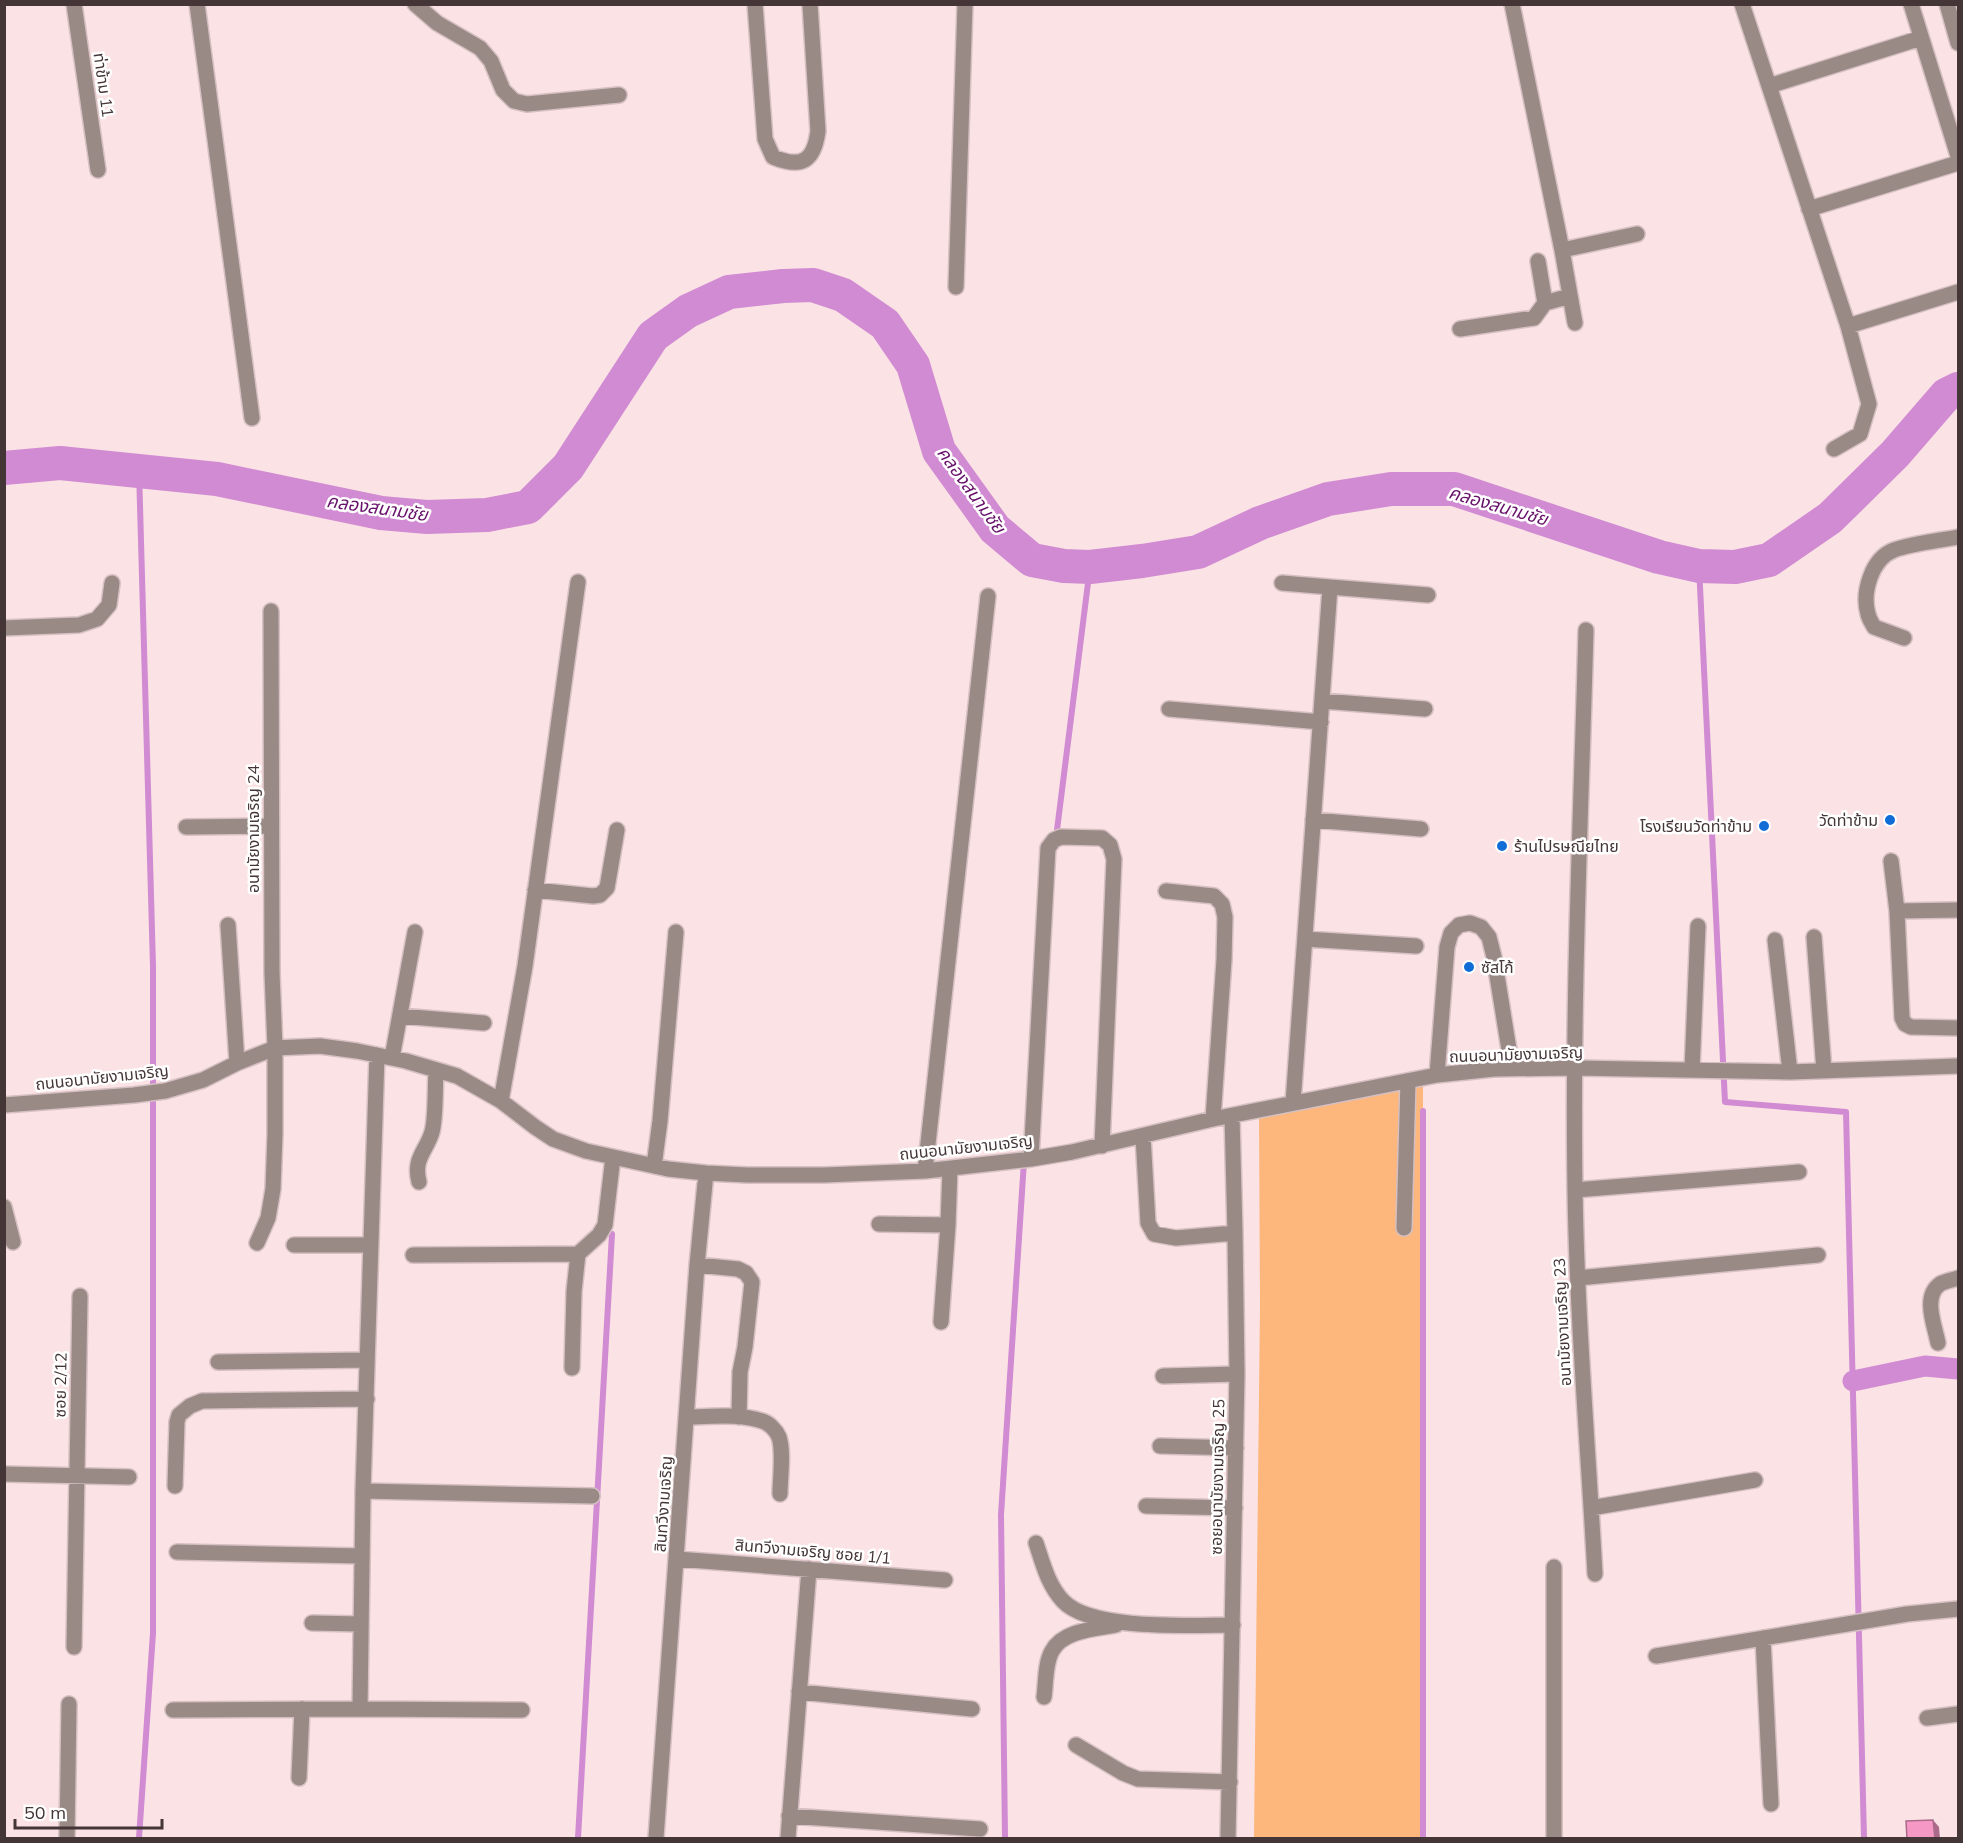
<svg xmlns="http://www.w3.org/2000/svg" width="1963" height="1843" font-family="Mulish,'Noto Sans Thai',sans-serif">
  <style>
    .green { fill: #fdb67b }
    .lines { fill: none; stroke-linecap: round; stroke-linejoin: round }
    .stream { stroke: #d18bd2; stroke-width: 6 }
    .canal { stroke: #d18bd2; stroke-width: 21 }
    .river { stroke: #d18bd2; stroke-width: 34 }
    .minor-casing { stroke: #d6c0c2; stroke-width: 18 }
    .minor { stroke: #998a86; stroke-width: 15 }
    .shaded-wall { fill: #ac6a8b }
    .building { fill: #f698c6; stroke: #ac6a8b; stroke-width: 1.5 }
    .poi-dot { fill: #106dd6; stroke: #fff; stroke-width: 2 }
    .labels { text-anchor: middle; stroke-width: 5; stroke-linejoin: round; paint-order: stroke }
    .street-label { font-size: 16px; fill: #443537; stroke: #fff }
    .poi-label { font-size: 16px; fill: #443537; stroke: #fff; text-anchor: end }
    .water-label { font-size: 18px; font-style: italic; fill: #67116a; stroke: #fff }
  </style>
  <rect width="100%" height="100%" fill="#fbe3e5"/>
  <!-- green -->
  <path class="green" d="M1423,1076V1838H1254L1260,1306L1259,1110Z"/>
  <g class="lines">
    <!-- stream -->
    <path class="stream" d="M1699,566L1725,1102L1846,1112L1864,1838
      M1056,838L1090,567
      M139,1838L153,1633V966L139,470
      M578,1838L612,1234
      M1005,1838L1001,1515L1024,1161
      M1423,1838V1111"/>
    <!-- canal -->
    <path class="canal" d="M1853,1381L1925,1366L1958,1369"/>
    <!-- river -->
    <path class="river" d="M4,468L60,463L217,479L381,513L427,517L487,515L528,507L568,467L653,336L688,311L729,292L783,286L813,285L843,295L885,324L913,365L939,451L995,529L1032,560L1064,566L1090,567L1142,561L1198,552L1260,523L1328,499L1391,489H1454L1659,557L1699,566L1735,567L1769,560L1830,518L1895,454L1946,395L1958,389"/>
    <defs>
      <path id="minor" d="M74,4L98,170
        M197,4L252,418
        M415,4L437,23L480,48L491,61L503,90L514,101L527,104L619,95
        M755,4L765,139L773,157C802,169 814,161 818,131L810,4
        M1512,4L1562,250L1575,323
        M1742,4L1848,326L1869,404L1860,434L1834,449
        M1911,4L1958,156
        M1947,4L1958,43
        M1769,86L1921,38
        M1809,209L1958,163
        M1562,250L1637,234
        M1538,261L1545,303
        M956,287L965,4
        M1848,326L1958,292
        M1460,329L1534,318L1545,303L1570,296
        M1282,583L1330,587
        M4,628L79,625L97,619L109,605L112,583
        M1586,630C1581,816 1572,1003 1575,1190C1577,1318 1588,1446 1595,1574
        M1904,638L1874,627C1872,623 1869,619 1868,614C1862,593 1871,559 1894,550C1914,543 1938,541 1958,537
        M1322,701L1425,709
        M1169,709L1321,722
        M1313,820L1421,829
        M186,827L271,826
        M1891,861L1897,911L1902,1018L1905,1024L1911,1027L1958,1028
        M535,890L593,896L600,895L607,888L617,830
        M1166,891L1214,896L1222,904L1225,917L1224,960L1213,1119
        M1897,911L1958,910
        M228,925L237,1063
        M1814,937L1824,1071
        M1305,939L1416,946
        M1775,940L1790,1072
        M400,1016L484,1023
        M377,1055L363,1491L360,1709L522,1710
        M392,1058L415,932
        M1692,1070L1698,926
        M1437,1075L1447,947L1451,933L1459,925L1470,923L1481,927L1489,937L1494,957L1512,1068
        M501,1101L525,966L578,582
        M1293,1103L1330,587L1428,595
        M4,1105L134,1095L165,1091L203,1080L237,1063L275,1048L320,1046L357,1051L406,1061L457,1076L501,1101L535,1127L553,1139L586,1151L668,1169L706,1173L747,1175H824L925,1171L1031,1159L1072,1152L1213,1119L1437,1075L1494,1069L1575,1068L1790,1072L1958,1066
        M1143,1136L1148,1223L1154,1234L1176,1238L1235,1233
        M1031,1159L1048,848L1054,840L1061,837L1102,838L1110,845L1114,859L1102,1146
        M654,1166L660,1121L676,932
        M925,1171L988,596
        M419,1182C413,1158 426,1152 432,1132C436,1118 435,1086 436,1070
        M1575,1190L1799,1172
        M4,1207L13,1242
        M879,1224L948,1225
        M1404,1228L1408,1081
        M257,1243L268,1218L273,1189L275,1134V1048L272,973L271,611
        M294,1245H370
        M413,1255L578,1254
        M697,1265L738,1269L746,1273L752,1282L745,1347L740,1372L739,1417
        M1578,1278L1818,1255
        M941,1322L948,1225L950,1169
        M1938,1343C1935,1326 1922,1297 1940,1284C1945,1281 1953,1280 1958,1278
        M218,1362L367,1360
        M572,1368L574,1291L578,1254L599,1235L605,1225L613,1157
        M1163,1376L1237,1374
        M686,1417C711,1417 739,1413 762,1421C769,1423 776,1430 779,1437C784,1452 780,1478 780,1494
        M1160,1446L1236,1448
        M4,1474L129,1477
        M175,1486L177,1422L179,1415L190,1406L202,1401L367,1399
        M363,1491L592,1496
        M1146,1506L1235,1508
        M1591,1508L1755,1480
        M1036,1543C1043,1564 1048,1585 1063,1601C1091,1631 1192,1625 1233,1625
        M177,1552L362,1556
        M677,1559L945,1580
        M312,1623L361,1624
        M1763,1638L1771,1804
        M74,1647L80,1296
        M1656,1656L1907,1614L1958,1609
        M799,1692L972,1709
        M1044,1697C1046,1683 1045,1663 1052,1651C1063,1630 1096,1629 1116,1625
        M173,1710L360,1709
        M1927,1718L1958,1714
        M1076,1745L1123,1773L1138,1779L1230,1782
        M299,1778L302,1709
        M789,1816L980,1829
        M67,1838L69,1704
        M656,1838L697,1265L706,1173
        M788,1838L809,1569
        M1228,1838L1237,1374L1235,1233L1232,1116
        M1554,1838V1567"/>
    </defs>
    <!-- minor casing -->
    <use href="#minor" class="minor-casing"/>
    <!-- minor -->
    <use href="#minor" class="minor"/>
  </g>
  <!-- shaded-wall -->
  <path class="shaded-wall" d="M1933,1820L1939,1827L1940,1839H1935Z"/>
  <!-- building -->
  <path class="building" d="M1933,1820L1935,1839H1907L1906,1821Z"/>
  <!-- markers -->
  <g class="poi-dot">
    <circle cx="1890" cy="820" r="6"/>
    <circle cx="1764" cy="826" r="6"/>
    <circle cx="1502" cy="846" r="6"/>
    <circle cx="1469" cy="967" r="6"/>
  </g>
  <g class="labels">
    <!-- street labels -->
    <g class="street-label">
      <text transform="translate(104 85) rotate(82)" y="6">ท่าข้าม 11</text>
      <text transform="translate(253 829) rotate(-90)" y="6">อนามัยงามเจริญ 24</text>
      <text transform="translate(1516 1054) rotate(-2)" y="6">ถนนอนามัยงามเจริญ</text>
      <text transform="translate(102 1077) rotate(-6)" y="6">ถนนอนามัยงามเจริญ</text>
      <text transform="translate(966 1147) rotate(-6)" y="6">ถนนอนามัยงามเจริญ</text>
      <text transform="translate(1562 1322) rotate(-93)" y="6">อนามัยงามเจริญ 23</text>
      <text transform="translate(60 1385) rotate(-89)" y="6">ซอย 2/12</text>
      <text transform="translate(1217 1477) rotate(-89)" y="6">ซอยอนามัยงามเจริญ 25</text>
      <text transform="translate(663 1504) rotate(-86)" y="6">สินทวีงามเจริญ</text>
      <text transform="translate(813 1551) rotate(5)" y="6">สินทวีงามเจริญ ซอย 1/1</text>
    </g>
    <!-- poi labels -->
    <g class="poi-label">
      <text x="1878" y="826">วัดท่าข้าม</text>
      <text x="1752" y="832">โรงเรียนวัดท่าข้าม</text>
      <text x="1514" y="852" text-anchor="start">ร้านไปรษณียไทย</text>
      <text x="1481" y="973" text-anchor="start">ซัสโก้</text>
    </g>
    <!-- water labels -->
    <g class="water-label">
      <text transform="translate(971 490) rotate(54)" y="6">คลองสนามชัย</text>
      <text transform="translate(1498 506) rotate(16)" y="6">คลองสนามชัย</text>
      <text transform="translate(377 508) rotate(8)" y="6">คลองสนามชัย</text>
    </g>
  </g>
  <!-- border -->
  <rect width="1963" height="1843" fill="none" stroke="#443537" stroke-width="12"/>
  <!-- scale -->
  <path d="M15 1819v9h147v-9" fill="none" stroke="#443537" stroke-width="3"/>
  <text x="24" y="1819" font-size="18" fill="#443537" stroke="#ffffff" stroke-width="4.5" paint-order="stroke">50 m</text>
</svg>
